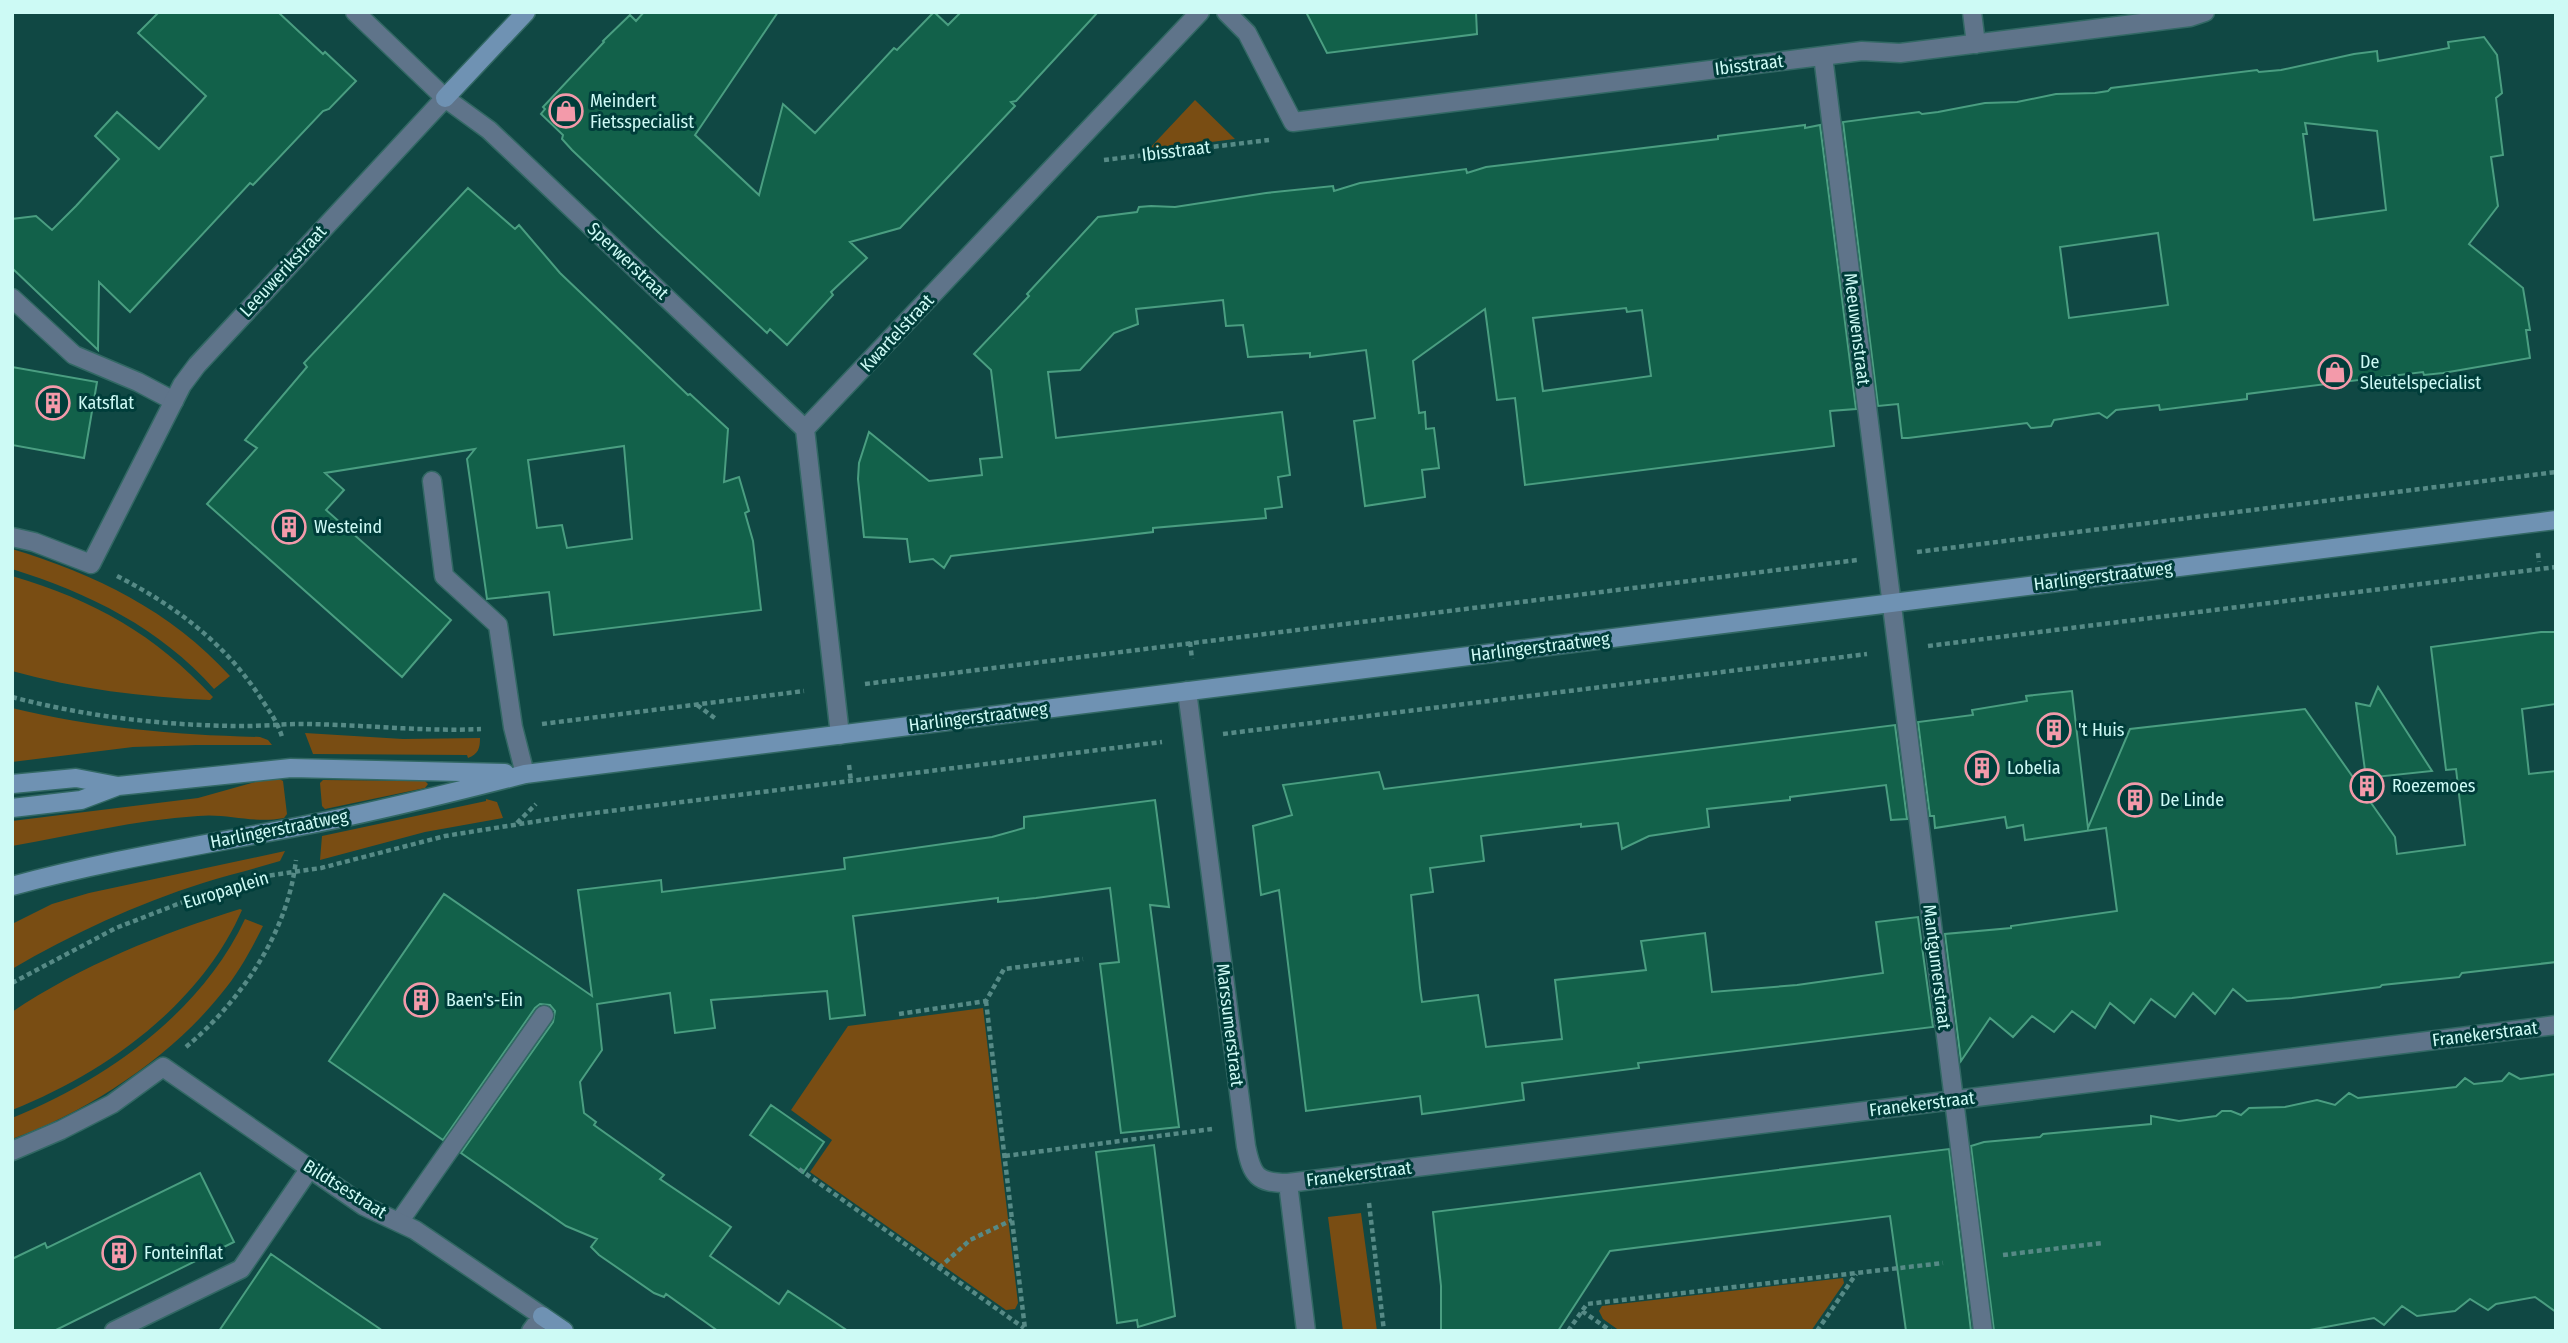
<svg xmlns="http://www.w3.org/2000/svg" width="2568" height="1343" font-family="'Fira Sans Condensed',sans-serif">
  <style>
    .green { fill: #794d13 }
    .building { fill: #12614a; stroke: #4a9e81; stroke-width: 2; fill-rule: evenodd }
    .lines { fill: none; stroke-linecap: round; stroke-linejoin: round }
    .lane-casing { stroke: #326864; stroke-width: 21 }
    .street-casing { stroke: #326864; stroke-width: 21 }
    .secondary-casing { stroke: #326864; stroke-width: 21 }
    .path { stroke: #568a86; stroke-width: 4.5; stroke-dasharray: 5 3.5; stroke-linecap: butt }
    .lane { stroke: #5f748a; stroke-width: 18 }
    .street { stroke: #5f748a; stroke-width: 18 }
    .secondary { stroke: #6f92b3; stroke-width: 18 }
    .labels { text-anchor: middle; stroke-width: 6; stroke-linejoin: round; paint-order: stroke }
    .street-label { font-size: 18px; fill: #cdfaf5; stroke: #003d3a }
    .poi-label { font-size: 18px; fill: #cdfaf5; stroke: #003d3a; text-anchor: start }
  </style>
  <rect width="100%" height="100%" fill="#104844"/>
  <!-- green -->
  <path class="green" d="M1195,100L1235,139L1148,150Z
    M12,549C95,574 171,611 230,676L214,689C160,628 89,593 12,569Z
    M12,576C96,601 154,634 213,697L210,700C144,697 76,689 12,671Z
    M12,708C94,728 176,735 260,737L268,740L272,745H196L133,747L12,762Z
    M305,733L403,739L480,738C480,749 478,754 468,758L467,755L313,754Z
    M279,779L283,781L287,814L284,818C253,824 228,813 198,816C136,820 74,835 12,846V821L198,798L262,780Z
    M323,780L425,781L428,784L425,788L325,809L322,806L320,783Z
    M486,799L497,802L503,818L425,832L320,860L322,836L486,801Z
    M285,851L280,861C254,869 228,875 203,883C136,904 72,934 12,969V924L52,904L89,893Z
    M240,909L242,910C201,1004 106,1073 12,1110V1012C82,965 160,934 240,909Z
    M245,919L263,926C251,950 238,974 221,994C171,1057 88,1112 12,1139V1118C106,1080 202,1012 245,919Z
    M983,1008L1018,1303L1015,1309L1006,1310L810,1172L832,1140L791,1110L848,1026Z
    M1361,1213L1377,1331H1343L1328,1217Z
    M1843,1278L1844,1283L1811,1331H1620L1603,1319L1599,1311L1602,1306Z"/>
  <!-- building -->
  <path class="building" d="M159,12H278L323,54L325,52L356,81L329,109L323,111L253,185L250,183L130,312L99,282L98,350L12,268V219L36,216L52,230L76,206L119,159L95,136L117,112L159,149L206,96L138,33Z
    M644,12H778L695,135L759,195L783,104L815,133L894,48L897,50L934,12L948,25L961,12H1098L1016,101L1011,102L1015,106L900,228L850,242L867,258L831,292L833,295L787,345L770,329L767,333L658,232L572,150L562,139L563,135L541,114L545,109L543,107L604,42L603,41L630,15L636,21Z
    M1306,12H1476L1477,34L1327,53Z
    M2484,37L2497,55L2502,93L2496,98L2503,155L2491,157L2498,206L2469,244L2523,288L2530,330H2526L2530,358L2443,373L2424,375L2423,372L2270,391L2247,394V399L2160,410L2159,405L2116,410L2107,418L2099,413L2054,420L2051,426L2031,428L2027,423L1908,438H1902L1898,404L1878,406L1843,122L1919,112L1922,114L1938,112L1985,103L2017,102L2056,94L2095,93L2108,91L2111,88L2257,70L2259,72L2281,70L2354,54L2377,51L2378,61L2449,48L2448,42ZM2305,123L2377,131L2386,210L2314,220L2303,134H2307ZM2158,233L2168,305L2069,318L2060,247Z
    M1805,125V128L1820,125L1856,409L1830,411L1834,446L1525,485L1515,398L1497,400L1485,309L1413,361L1419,413L1425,412L1426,429L1434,428L1439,468L1422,470L1425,497L1365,506L1354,421L1375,418L1366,350L1310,357V353L1248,357L1243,325L1226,326L1223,300L1136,309L1138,324L1114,333L1080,370L1048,372L1056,438L1282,412L1290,475L1278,477L1282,507L1265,509L1266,518L1153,528V532L951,556L944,568L933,559L910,562L907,539L864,537L858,479L859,463L869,432L929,481L982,475L980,459L1002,457L991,370L974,354L1029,296L1027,294L1098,217L1137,212L1139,207L1151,206L1175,207L1266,193L1333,186L1334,191L1360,183L1466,169L1467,173L1486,167L1718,139V136ZM1626,308L1627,312L1642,310L1651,376L1543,391L1533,318Z
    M468,188L515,229L519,225L560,273L688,395L690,394L728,429L724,482L739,477L749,511L745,513L753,541L761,610L554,635L549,592L487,599L467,459L475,449L325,473L344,490L326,510L451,620L402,677L207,504L257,448L245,440L307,367L304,363ZM624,446L632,539L567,548L562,525L537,528L528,460Z
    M12,367L97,382L84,458L12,445Z
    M2541,632H2556V704L2522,709L2529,774L2556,771V962L2462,973L2459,977L2382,985L2380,987L2292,998L2247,1001L2233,989L2215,1014L2193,993L2175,1017L2151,999L2134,1023L2110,1003L2095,1028L2072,1011L2054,1032L2032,1016L2013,1037L1990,1018L1961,1061L1945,934L2011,928V926L2117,911L2106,828L2025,840L2023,825L2007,828L2005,817L1935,828L1934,816H1930L1918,722L1973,715L1972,710L2027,701L2026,696L2072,691L2088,828L2130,729L2305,709L2395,837L2397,854L2465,845L2456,769L2446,770L2431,647Z
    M2378,687L2432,771L2366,778L2356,703L2370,706Z
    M1895,725L1907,819L1891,820L1886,785L1790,797V800L1707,809L1709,827L1649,836L1622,849L1618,823L1581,827V824L1481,836L1484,861L1430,868L1433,892L1411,895L1420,988L1422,1002L1478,995L1486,1047L1562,1039L1555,980L1646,970L1641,941L1705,933L1712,992L1797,985L1883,973L1876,922L1918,917L1933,1027L1638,1063L1639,1068L1522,1083L1524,1100L1474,1107L1422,1114L1420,1096L1306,1111L1279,890L1261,895L1253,826L1292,815L1283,785L1379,772L1384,789Z
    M1155,800L1169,907L1150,905L1179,1127L1121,1133L1100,964L1119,962L1110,888L1036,898L998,902V898L853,916L865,1015L830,1019L827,991L711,1000L715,1028L675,1033L670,993L597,1004L602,1050L580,1082L584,1113L596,1122L594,1125L664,1175L660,1179L731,1227L710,1256L779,1304L788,1291L848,1331H718L666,1294L664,1297L654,1293L599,1255L591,1247L597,1239L566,1226L461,1153L553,1022L555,1011L550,1005L540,1004L535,1008L443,1140L329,1061L444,894L592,996L578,890L661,880L662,892L845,869L844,858L992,837L1024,828V817Z
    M2509,1073L2520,1079L2556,1074V1312L2535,1297L2496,1304L2488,1310L2470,1299L2455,1311L2417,1316L2402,1306L2384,1325L2374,1318L2304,1331H1994L1971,1146L1984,1142L2040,1137L2043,1134L2151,1124V1116L2179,1121L2216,1116L2222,1111H2231L2241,1115L2249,1108L2285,1107L2317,1100L2335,1105L2349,1093L2358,1098L2456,1087L2465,1078L2474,1084L2502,1081Z
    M771,1105L824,1142L803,1173L750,1135Z
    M1154,1145L1175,1316L1138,1327L1137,1320L1117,1323L1096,1152Z
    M1949,1149L1971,1331H1906L1890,1216L1610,1251L1558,1331H1441V1286L1433,1212Z
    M200,1173L234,1242L54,1331H12V1259L45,1243L47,1248Z
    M271,1254L320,1288L383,1331H219Z"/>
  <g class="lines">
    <defs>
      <path id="lane" d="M12,298L74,355L138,382L174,401
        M432,481L444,576L498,625L513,727L525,774
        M399,1222L544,1015
        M114,1331L241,1269L310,1168"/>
      <path id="street" d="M355,12L445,98L489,130L805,429
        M1226,12L1247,33L1293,122L1862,51L1900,53L2190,17L2205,12
        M1972,12L1976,44
        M1823,56L1983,1331
        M805,429L1200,12
        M805,429L840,735
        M12,537L34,542L91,564L182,385L197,365L445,98
        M1187,691L1246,1146C1252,1176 1257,1183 1288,1183L1306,1331
        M12,1151L61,1130L112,1104L163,1067L364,1206L415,1230L542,1316L531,1331
        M1288,1183L2556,1025"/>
      <path id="secondary" d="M445,98L526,12
        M12,784L76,778L118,786
        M12,808L81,800L118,786L291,768L505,773
        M12,886C107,860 204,845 301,826C376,812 451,793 525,774L2556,520
        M542,1316L564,1331"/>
    </defs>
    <!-- lane casing -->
    <use href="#lane" class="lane-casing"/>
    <!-- street casing -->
    <use href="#street" class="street-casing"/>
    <!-- secondary casing -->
    <use href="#secondary" class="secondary-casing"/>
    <!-- path -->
    <path class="path" d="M1104,160L1269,140
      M1917,552L2556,472
      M2538,553L2539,562
      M117,576C176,606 226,644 262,700C270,712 278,723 282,737
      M1190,642L1192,659
      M1928,646L2556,567
      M865,684L1857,560
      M12,697C88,717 167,726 246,726C263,726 281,724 299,724C360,724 420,732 481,729
      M697,705L716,719
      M542,724L804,691
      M1223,734L1867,654
      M849,765L851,781
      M517,823L536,804
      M12,983L116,928L214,890L259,877L321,868L445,836L570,816L1162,742
      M986,1001L1025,1329
      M899,1014L986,1001L1004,969L1083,959
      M186,1047C241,1001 288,932 296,860
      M1005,1156L1212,1129
      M799,1169L1024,1328
      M1369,1203L1384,1331
      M2003,1255L2102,1243
      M939,1268L970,1240L1012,1220
      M1582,1311L1611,1331
      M1568,1331L1587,1304L1943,1263
      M1817,1331L1856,1274"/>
    <!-- lane -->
    <use href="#lane" class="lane"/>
    <!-- street -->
    <use href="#street" class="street"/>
    <!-- secondary -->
    <use href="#secondary" class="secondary"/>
  </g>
  <!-- icons -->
  <defs>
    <symbol id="shop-ring" viewBox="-11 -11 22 22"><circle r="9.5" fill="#003d3a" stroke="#f39aaa" stroke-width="1.5"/><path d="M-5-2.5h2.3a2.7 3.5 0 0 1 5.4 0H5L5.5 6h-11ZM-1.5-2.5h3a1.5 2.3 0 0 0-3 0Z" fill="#f39aaa"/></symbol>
    <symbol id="building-ring" viewBox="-11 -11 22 22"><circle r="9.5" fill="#003d3a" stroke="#f39aaa" stroke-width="1.5"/><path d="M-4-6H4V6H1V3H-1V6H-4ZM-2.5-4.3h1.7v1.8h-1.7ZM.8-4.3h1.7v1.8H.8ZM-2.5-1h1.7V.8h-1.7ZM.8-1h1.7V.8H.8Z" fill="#f39aaa"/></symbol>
  </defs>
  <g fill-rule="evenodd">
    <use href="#shop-ring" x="547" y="92" width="38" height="38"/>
    <use href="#shop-ring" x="2316" y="353" width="38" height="38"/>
    <use href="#building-ring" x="34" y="384" width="38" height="38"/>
    <use href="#building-ring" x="270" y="508" width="38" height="38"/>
    <use href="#building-ring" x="2035" y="711" width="38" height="38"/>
    <use href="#building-ring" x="1963" y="749" width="38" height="38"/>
    <use href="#building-ring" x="2348" y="767" width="38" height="38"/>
    <use href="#building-ring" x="2116" y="781" width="38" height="38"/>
    <use href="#building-ring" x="402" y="981" width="38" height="38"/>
    <use href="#building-ring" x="100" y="1234" width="38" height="38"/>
  </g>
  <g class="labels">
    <!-- street labels -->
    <g class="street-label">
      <text transform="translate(1749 65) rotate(-7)" y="6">Ibisstraat</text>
      <text transform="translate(1176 151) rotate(-7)" y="6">Ibisstraat</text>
      <text transform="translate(628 261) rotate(43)" y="6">Sperwerstraat</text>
      <text transform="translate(283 271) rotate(-47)" y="6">Leeuwerikstraat</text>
      <text transform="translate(1857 329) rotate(83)" y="6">Meeuwenstraat</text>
      <text transform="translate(897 333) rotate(-47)" y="6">Kwartelstraat</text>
      <text transform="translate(2103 576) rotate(-7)" y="6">Harlingerstraatweg</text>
      <text transform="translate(1540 647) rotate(-7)" y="6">Harlingerstraatweg</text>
      <text transform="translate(978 717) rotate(-7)" y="6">Harlingerstraatweg</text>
      <text transform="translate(279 829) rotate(-11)" y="6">Harlingerstraatweg</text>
      <text transform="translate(226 890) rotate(-17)" y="6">Europaplein</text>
      <text transform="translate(1937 967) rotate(83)" y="6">Mantgumerstraat</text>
      <text transform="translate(1230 1025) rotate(83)" y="6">Marssumerstraat</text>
      <text transform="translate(2485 1034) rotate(-7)" y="6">Franekerstraat</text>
      <text transform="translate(1922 1104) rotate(-7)" y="6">Franekerstraat</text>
      <text transform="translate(1359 1174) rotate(-7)" y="6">Franekerstraat</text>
      <text transform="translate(345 1189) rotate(32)" y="6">Bildtsestraat</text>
    </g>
    <!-- poi labels -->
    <g class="poi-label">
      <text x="590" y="107">Meindert<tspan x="590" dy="21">Fietsspecialist</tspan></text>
      <text x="2360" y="368">De<tspan x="2360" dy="21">Sleutelspecialist</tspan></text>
      <text x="78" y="409">Katsflat</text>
      <text x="314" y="533">Westeind</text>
      <text x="2078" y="736">'t Huis</text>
      <text x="2007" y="774">Lobelia</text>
      <text x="2392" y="792">Roezemoes</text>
      <text x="2160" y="806">De Linde</text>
      <text x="446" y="1006">Baen's-Ein</text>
      <text x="144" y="1259">Fonteinflat</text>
    </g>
  </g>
  <!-- border -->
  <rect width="2568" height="1343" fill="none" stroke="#cdfaf5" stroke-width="28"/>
</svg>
